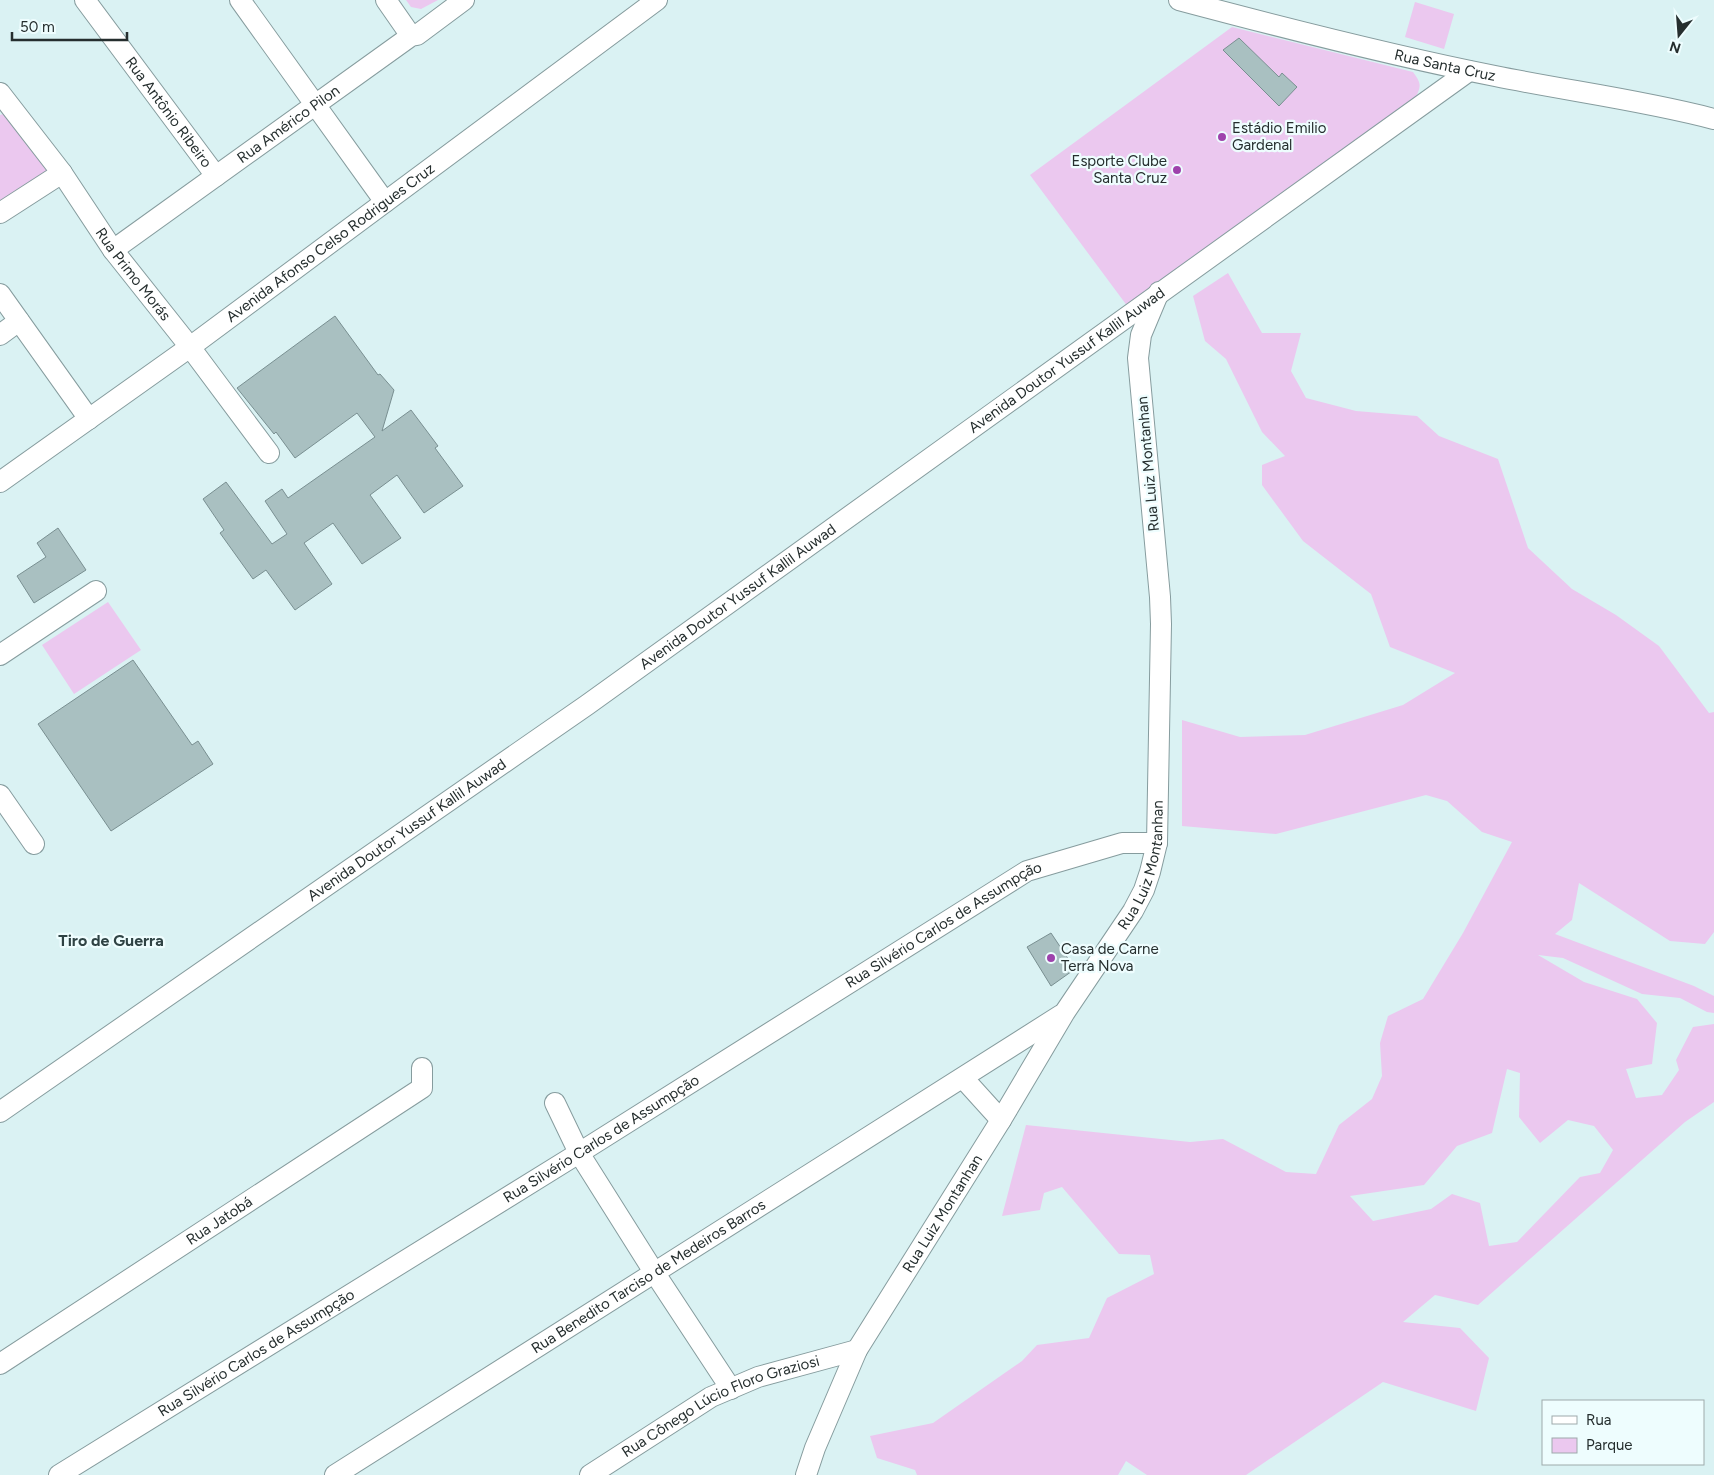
<svg xmlns="http://www.w3.org/2000/svg" width="1714" height="1475" font-family="Figtree,sans-serif">
  <style>
    .green { fill: #ebc8ef; fill-rule: evenodd }
    .building { fill: #a9c0c1; stroke: #798f91 }
    .lines { fill: none; stroke-linecap: round; stroke-linejoin: round }
    .minor-casing { stroke: #869c9e; stroke-width: 22 }
    .minor { stroke: #fff; stroke-width: 20 }
    .poi-dot { fill: #9e42ac; stroke: #eefdfe; stroke-width: 2 }
    .labels { text-anchor: middle; stroke-width: 4.5; stroke-linejoin: round; paint-order: stroke }
    .street-label { font-size: 15px; fill: #252e2e; stroke: #eefdfe }
    .poi-label { font-size: 15px; fill: #252e2e; stroke: #eefdfe; text-anchor: start }
    .neighbourhood-label { font-size: 16px; font-weight: bold; fill: #2f4344; stroke: #eefdfe }
  </style>
  <rect width="100%" height="100%" fill="#daf2f3"/>
  <!-- green -->
  <path class="green" d="M406,0H438L421,9L411,7Z
    M1415,2L1454,14L1444,49L1405,37Z
    M1232,27L1413,72C1422,84 1421,86 1415,99L1128,307L1030,175Z
    M3,114L16,117L57,170L0,207V115Z
    M1228,273L1262,333H1301L1291,371L1306,398L1356,411L1417,416L1439,436L1498,459L1528,548L1572,589L1616,615L1659,646L1709,713L1714,712V932L1705,944L1670,941L1579,883L1572,920L1555,934L1694,986L1714,996V1013L1707,1012L1680,998L1642,994L1563,958L1538,955L1584,982L1637,999L1657,1023L1652,1064L1626,1069L1636,1098L1662,1095L1679,1070L1676,1060L1693,1027L1714,1024V1102L1685,1122L1478,1305L1435,1295L1403,1322L1460,1328L1489,1358L1476,1411L1383,1382L1246,1475H1147L1126,1461L1118,1475H917L915,1470L877,1458L870,1436L933,1423L1022,1361L1037,1345L1089,1338L1107,1298L1154,1274L1150,1255L1119,1254L1062,1187L1044,1193L1040,1210L1002,1216L1026,1125L1190,1142L1223,1139L1286,1172L1316,1174L1339,1125L1372,1099L1382,1076L1380,1043L1388,1016L1423,999L1463,933L1512,842L1482,832L1447,801L1426,795L1276,834L1182,826V720L1240,737L1305,735L1403,705L1455,673L1390,647L1371,594L1303,541L1262,485V465L1285,456L1262,432L1226,359L1205,341L1193,296ZM1507,1069L1520,1073L1519,1117L1540,1143L1568,1120L1594,1126L1613,1150L1600,1173L1580,1177L1517,1242L1489,1246L1480,1203L1452,1194L1431,1209L1373,1221L1350,1196L1424,1185L1457,1146L1492,1133Z
    M108,602L141,650L74,694L42,645Z"/>
  <!-- building -->
  <path class="building" d="M1239,38L1279,77L1282,73L1297,87L1279,106L1223,50Z
    M335,316L378,375L380,374L394,390L382,431L411,410L438,446L435,448L463,486L424,513L397,475L370,495L401,538L362,564L333,523L304,543L332,584L295,610L266,570L253,579L220,533L224,530L203,499L226,482L272,544L287,534L265,501L282,489L288,498L375,437L357,413L295,458L276,432L274,434L237,388Z
    M58,528L86,570L34,603L17,576L46,557L37,543Z
    M133,660L192,745L198,741L213,764L111,831L38,724Z
    M1051,933L1075,969L1051,986L1027,947Z"/>
  <g class="lines">
    <defs>
      <g id="minor">
        <path id="s1" d="M85,0L216,176"/>
        <path d="M240,0L385,202"/>
        <path d="M386,0L411,36"/>
        <path id="s2" d="M1179,0C1284,28 1389,55 1495,76C1568,91 1642,100 1714,119"/>
        <path id="s3" d="M0,93L62,173L113,250L190,347L269,453"/>
        <path d="M0,213L62,173"/>
        <path id="s4" d="M113,250L411,36L417,35L464,0"/>
        <path d="M0,294L89,419"/>
        <path d="M0,335L19,321"/>
        <path id="s5" d="M0,482L190,347L657,0"/>
        <path d="M0,655L96,591"/>
        <path d="M0,795L34,844"/>
        <path d="M963,1078L1001,1120"/>
        <path d="M555,1103L579,1153L654,1272L731,1389"/>
        <path id="s6" d="M0,1112L587,705L1469,71"/>
        <path id="s7" d="M0,1364L422,1088V1068"/>
        <path id="s8" d="M59,1475L579,1153L1027,871L1122,843H1157"/>
        <path id="s9" d="M335,1475L1061,1015"/>
        <path id="s10" d="M590,1475L711,1397L758,1377L857,1350"/>
        <path id="s11" d="M806,1475L815,1448L857,1350L1001,1120L1065,1012L1133,911L1144,890L1150,872L1157,843L1161,624L1160,597L1138,358L1141,335L1159,292"/>
      </g>
    </defs>
    <!-- minor casing -->
    <use href="#minor" class="minor-casing"/>
    <!-- minor -->
    <use href="#minor" class="minor"/>
  </g>
  <!-- markers -->
  <g class="poi-dot">
    <circle cx="1222" cy="137" r="5"/>
    <circle cx="1177" cy="170" r="5"/>
    <circle cx="1051" cy="958" r="5"/>
  </g>
  <g class="labels">
    <!-- street labels -->
    <g class="street-label">
      <text dy="5" stroke="none"><textPath href="#s2" startOffset="274">Rua Santa Cruz</textPath></text>
      <text dy="5" stroke="none"><textPath href="#s1" startOffset="140">Rua Antônio Ribeiro</textPath></text>
      <text dy="5" stroke="none"><textPath href="#s4" startOffset="216">Rua Américo Pilon</textPath></text>
      <text dy="5" stroke="none"><textPath href="#s5" startOffset="408">Avenida Afonso Celso Rodrigues Cruz</textPath></text>
      <text dy="5" stroke="none"><textPath href="#s3" startOffset="225">Rua Primo Morás</textPath></text>
      <text dy="5" stroke="none"><textPath href="#s6" startOffset="1305">Avenida Doutor Yussuf Kallil Auwad</textPath></text>
      <text transform="translate(1148 464) rotate(-95)" y="5">Rua Luiz Montanhan</text>
      <text dy="5" stroke="none"><textPath href="#s6" startOffset="900">Avenida Doutor Yussuf Kallil Auwad</textPath></text>
      <text dy="5" stroke="none"><textPath href="#s6" startOffset="495">Avenida Doutor Yussuf Kallil Auwad</textPath></text>
      <text dy="5" stroke="none"><textPath href="#s11" startOffset="701">Rua Luiz Montanhan</textPath></text>
      <text dy="5" stroke="none"><textPath href="#s8" startOffset="1042">Rua Silvério Carlos de Assumpção</textPath></text>
      <text dy="5" stroke="none"><textPath href="#s8" startOffset="638">Rua Silvério Carlos de Assumpção</textPath></text>
      <text dy="5" stroke="none"><textPath href="#s11" startOffset="296">Rua Luiz Montanhan</textPath></text>
      <text dy="5" stroke="none"><textPath href="#s7" startOffset="262">Rua Jatobá</textPath></text>
      <text dy="5" stroke="none"><textPath href="#s9" startOffset="371">Rua Benedito Tarciso de Medeiros Barros</textPath></text>
      <text dy="5" stroke="none"><textPath href="#s8" startOffset="232">Rua Silvério Carlos de Assumpção</textPath></text>
      <text dy="5" stroke="none"><textPath href="#s10" startOffset="149">Rua Cônego Lúcio Floro Graziosi</textPath></text>
    </g>
    <!-- poi labels -->
    <g class="poi-label">
      <text x="1232" y="133">Estádio Emilio<tspan x="1232" dy="17">Gardenal</tspan></text>
      <text x="1167" y="166" text-anchor="end">Esporte Clube<tspan x="1167" dy="17">Santa Cruz</tspan></text>
      <text x="1061" y="954">Casa de Carne<tspan x="1061" dy="17">Terra Nova</tspan></text>
    </g>
    <!-- neighbourhood labels -->
    <g class="neighbourhood-label">
      <text x="111" y="946">Tiro de Guerra</text>
    </g>
  </g>
  <!-- legend -->
  <rect x="1542" y="1400" width="162" height="65" fill="#eefdfe" stroke="#9eaaab"/>
  <rect x="1552" y="1416" width="25" height="8" fill="#ffffff" stroke="#9eaaab"/>
  <text x="1586" y="1425" font-size="15" fill="#252e2e">Rua</text>
  <rect x="1552" y="1438" width="25" height="15" fill="#ebc8ef" stroke="#9eaaab"/>
  <text x="1586" y="1450" font-size="15" fill="#252e2e">Parque</text>
  <!-- north arrow -->
  <g transform="translate(1679 35) rotate(197)" stroke="#eefdfe" stroke-width="4" paint-order="stroke">
  <path d="M0-4L9 19L0 12L-9 19Z" fill="#252e2e"/>
  <text y="-8" font-size="14" font-weight="bold" text-anchor="middle" fill="#252e2e">N</text>
  </g>
  <!-- scale -->
  <path d="M12 32v8h115v-8" fill="none" stroke="#252e2e" stroke-width="2.5"/>
  <text x="20" y="32" font-size="15" fill="#252e2e" stroke="#eefdfe" stroke-width="4" paint-order="stroke">50 m</text>
</svg>
